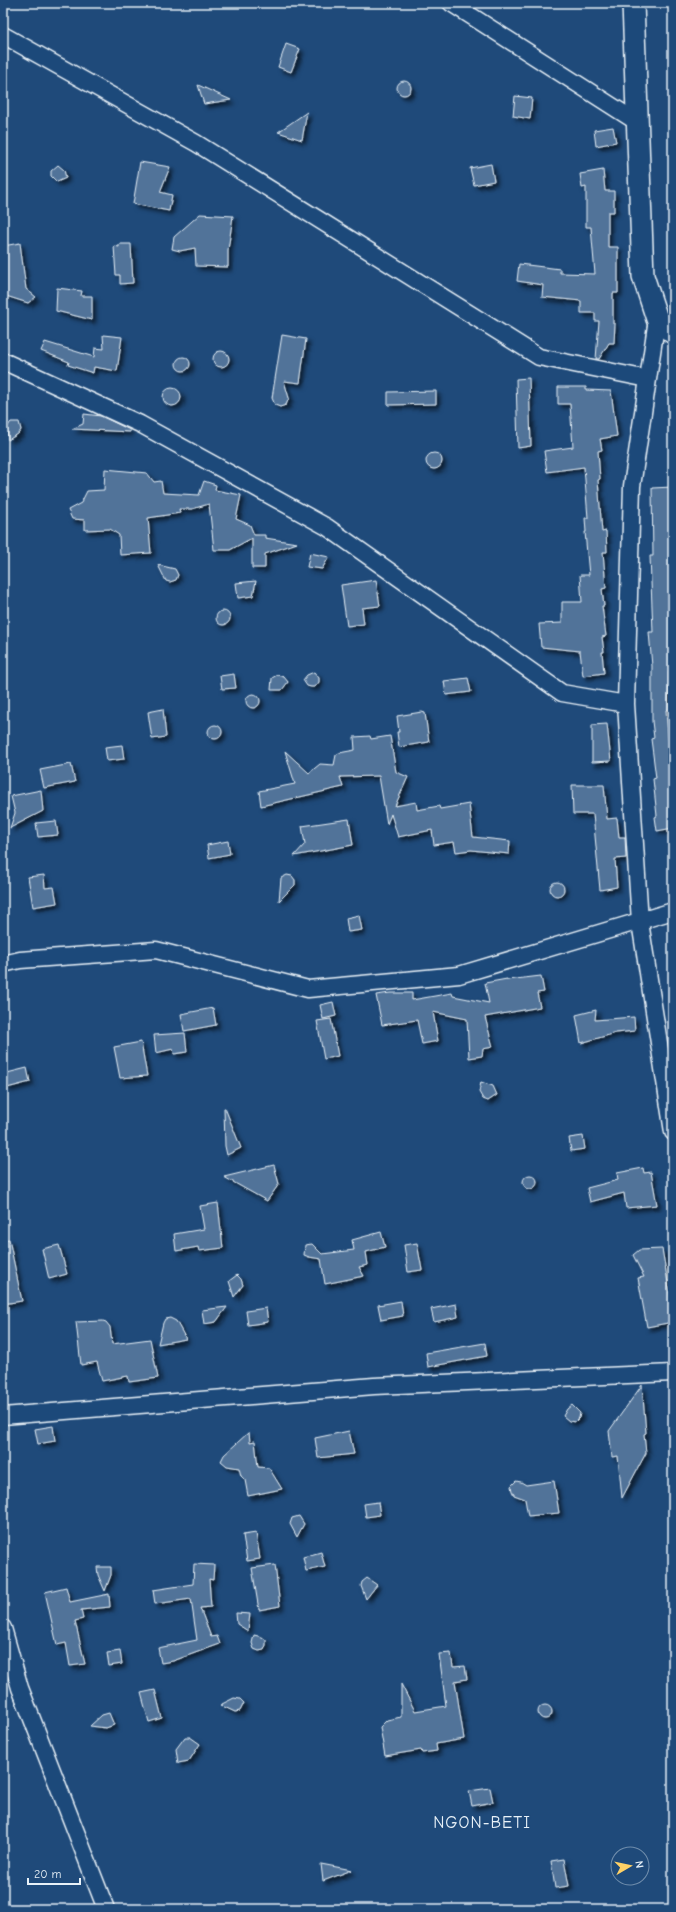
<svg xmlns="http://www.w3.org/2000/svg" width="676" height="1912" font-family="'Comic Neue',sans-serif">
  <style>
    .building { fill: #517399; stroke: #e8f1f8; filter: url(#shadow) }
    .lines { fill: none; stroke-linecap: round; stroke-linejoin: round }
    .minor-casing { stroke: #e8f1f8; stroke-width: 19 }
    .tertiary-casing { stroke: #e8f1f8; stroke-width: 24 }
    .minor { stroke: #1f4a7a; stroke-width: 16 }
    .tertiary { stroke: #1f4a7a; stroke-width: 21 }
    .labels { text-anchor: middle; stroke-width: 3; stroke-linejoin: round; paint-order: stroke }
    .quarter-label { font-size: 17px; letter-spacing: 1px; fill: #e8f1f8; stroke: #1f4a7a }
  </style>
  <defs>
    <filter id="shadow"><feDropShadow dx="3.5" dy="3.5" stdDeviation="2" flood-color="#0009"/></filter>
  </defs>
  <rect width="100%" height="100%" fill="#1f4a7a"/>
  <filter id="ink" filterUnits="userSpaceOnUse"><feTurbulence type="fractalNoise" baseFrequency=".025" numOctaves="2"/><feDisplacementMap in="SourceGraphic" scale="8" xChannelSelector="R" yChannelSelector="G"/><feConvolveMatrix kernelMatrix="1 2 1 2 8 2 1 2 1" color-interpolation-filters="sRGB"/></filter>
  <g filter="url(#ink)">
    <!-- building -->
    <path class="building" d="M286,44L300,49L291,72L278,67Z
      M397 88a7 7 0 1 1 14 0a7 7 0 1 1-14 0Z
      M198,85L231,100L204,104Z
      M515,96L532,98L530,119L513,116Z
      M307,112L302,140L278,132Z
      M613,127L616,142L596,146L594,130Z
      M140,162L170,167L160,192L172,195L169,211L133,204Z
      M491,164L494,181L474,185L470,168Z
      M58,165L64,170L66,178L57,182L51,176V171Z
      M603,170L605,191H614V212H608V247H618V293H613V324H615L614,343H609L599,359H596L599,321H595V313H581V301L542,297L543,285L517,281L519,264L560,269V273L595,274L591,227H586V187L582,188L580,174Z
      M200,214L233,216L228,250V267L196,266L195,248L180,251L172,249L174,237Z
      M20,243L26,289L36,297L28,303L6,296L3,271V246Z
      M119,244H131L133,283L120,284V275H116L114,246L119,247Z
      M57,288L82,291L81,296H92V320L56,311Z
      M103,335L122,337L117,371L94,367L93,373L68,365L69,362L41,351L45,342L94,357L95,348L104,349Z
      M282,335L306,339L300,383L284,381L289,398L286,405L280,407L275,405L272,398Z
      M213 359a8 8 0 1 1 16 0a8 8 0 1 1-16 0Z
      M176 364a7 7 0 1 1 14 0a7 7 0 1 1-14 0Z
      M529,378L531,446L518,448L516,379Z
      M558,387H586V390L611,391L617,436L600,439L602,450L598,451L600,479L598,480L602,532L606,531L607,552H603L606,588L602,589L604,606H602L606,636L602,637L604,652H602L604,673L583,676L580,651L541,647L539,624L562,623V602H582L580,575H589L585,532H586L585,518H588L584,467L547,472L544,451L573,447L570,404H558Z
      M163 397a9 9 0 1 1 18 0a9 9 0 1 1-18 0Z
      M436,391V404L388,405V392Z
      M84,414L101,416L130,430V432L72,429L83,424Z
      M11,422H19L21,430L18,434L8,440L7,427Z
      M426 461a8 8 0 1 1 16 0a8 8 0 1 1-16 0Z
      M105,469L147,473L154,482L161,481L163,493L199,495L204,481L216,485L215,490L241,495L236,519L250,525L254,535H265V538L297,543L265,554V568H252V538L230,550H214L209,504L192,509H179L180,513L148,518L151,553L120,555L119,535L110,529L85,530V520L72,519L68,510L81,503L87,491L104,490Z
      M673,487L672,554H670L671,671H669L668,710H666L671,772L670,773L673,793H671L673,828L657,831L655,817L657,816L653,779L656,778L651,739L654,738L652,721V666L649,632H653L650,556H653L652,488Z
      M310,553L329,557L322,569L307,567Z
      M158,565L175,569L178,575L176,580L170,582L166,581Z
      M376,580L380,606L362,608L364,624L347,626L341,585Z
      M256,581L253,596L238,598L236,583Z
      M216 618a7 7 0 1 1 14 0a7 7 0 1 1-14 0Z
      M314,672L319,678V682L315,687H311L307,686L303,680L307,675Z
      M234,674L236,688L222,689L220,676Z
      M277,675L284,677L288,682L282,690H271L272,678Z
      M468,678L471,692L446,695L444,681Z
      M246 701a7 7 0 1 1 14 0a7 7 0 1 1-14 0Z
      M163,709L166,737L152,739L148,712Z
      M422,712L425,713L429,742L399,747L397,732H399L397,716Z
      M607,724L611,761L592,762V725Z
      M208 732a7 7 0 1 1 14 0a7 7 0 1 1-14 0Z
      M370,736L371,739L390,736L396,772L408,777L395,806L416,802L417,810L439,806L440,809L469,804L473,837L510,841L509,854L471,850L456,852L454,842L434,845L432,830L398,837L391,814L387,824L379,776L340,777L343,787L261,806L259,791L295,784L285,751L309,773L320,764L334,765L336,755L339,753L355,750L354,737Z
      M122,745L124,759L107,761L105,747Z
      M71,764L75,782L44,788L40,770Z
      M572,785H604L607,819L617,818L619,837H625L626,858L615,859L617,887L600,890L593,814H573Z
      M41,790L43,811L10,828L15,813L11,796Z
      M349,819L353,845L294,856L305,844L302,826Z
      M56,821L58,835L38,837L36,823Z
      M228,841L230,854L209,858L207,845Z
      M44,875L45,888L54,887L57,903L33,907L28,877Z
      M287,875L292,876L295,880V885L279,901L281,878Z
      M550 889a7 7 0 1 1 14 0a7 7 0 1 1-14 0Z
      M359,915L362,930L348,932L346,918Z
      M541,976L544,992L537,993L540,1007L485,1017L493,1047L483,1049L482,1056L469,1058L467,1019L433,1012L438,1041L422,1044L417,1020L382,1025L376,995L390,993H412V1000L452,993L453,996L489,1003L485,983L507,979V980Z
      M333,1002L336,1016L323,1019L320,1005Z
      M213,1008L216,1025L184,1031L181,1014Z
      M596,1010L595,1020L634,1017L635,1031L616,1033L581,1043L576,1015Z
      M331,1019L338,1056L324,1059L317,1021Z
      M185,1033L187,1052L174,1054L173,1049L156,1053L154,1035Z
      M141,1042L147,1076L120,1078L114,1047Z
      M27,1068L30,1082L7,1088L3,1074Z
      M481,1082L493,1086L497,1095L488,1101L483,1099L479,1092Z
      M224,1108H225L241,1148L227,1155L225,1146Z
      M583,1136L585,1149L571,1151L569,1138Z
      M274,1165L279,1184L267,1201L224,1177Z
      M643,1168L644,1173L651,1172L657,1205L626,1208L624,1193L590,1202L587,1188L618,1180L617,1173Z
      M523 1182a7 7 0 1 1 14 0a7 7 0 1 1-14 0Z
      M218,1203L223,1248L199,1251L198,1247L176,1251L174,1234L204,1229L200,1206Z
      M381,1232L385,1247L366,1252L368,1265L359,1267L364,1276L325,1284L321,1259L309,1257L304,1255L305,1245L312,1244L322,1254L354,1250L352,1240Z
      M9,1239L22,1301L3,1304V1240Z
      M417,1243L422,1270L408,1272L404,1245Z
      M59,1245L67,1274L49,1279L42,1249Z
      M662,1249L673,1311V1322L647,1327L638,1278L644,1277L633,1255L639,1250Z
      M237,1275L241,1279L243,1285L234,1297L229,1281Z
      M401,1301L403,1316L381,1320L378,1305Z
      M456,1304L458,1317L434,1322L431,1309Z
      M227,1307L216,1322L204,1324L202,1310Z
      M266,1308L268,1322L248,1325L246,1311Z
      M170,1318L176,1321L186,1339L158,1344L163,1323L165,1319Z
      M103,1321L106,1322L110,1327L112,1344L150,1339L158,1378L129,1382L128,1376L102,1381L97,1362L81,1365L76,1322Z
      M485,1343L487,1356L428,1367L426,1353Z
      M642,1385L646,1433L644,1434L646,1453L622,1498L618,1456L612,1457L609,1431Z
      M572,1405L580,1413L579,1418L575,1422L569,1421L563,1416L567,1409Z
      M53,1426L55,1441L38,1444L35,1429Z
      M349,1431L354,1454L318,1458L315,1438Z
      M249,1432L250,1442L255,1441L258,1467L269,1468L282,1489L248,1496L245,1480L241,1476L239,1468L227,1466L221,1461L224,1455Z
      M516,1481L521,1482L526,1485L554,1481L559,1513L528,1516L525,1499L514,1495L512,1491L511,1486Z
      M378,1502L380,1515L366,1517L364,1504Z
      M299,1516L304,1524L297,1537L290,1524L292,1518Z
      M256,1533L260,1559L247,1561L243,1535Z
      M321,1552L325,1567L306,1571L303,1557Z
      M194,1564L214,1565L213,1580L209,1579L211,1607L200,1608L211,1637L217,1636L220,1644L173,1661L161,1663L158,1648L197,1640L191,1599L155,1604L153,1590L193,1584Z
      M275,1565L280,1606L259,1610L252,1568Z
      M97,1567H111V1575L105,1591L98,1575Z
      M367,1578L377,1585L366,1599L361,1586L362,1582Z
      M66,1587L70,1602L109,1594L110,1607L81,1610L83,1619L75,1621L85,1664L70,1666L66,1643L57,1645L45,1592Z
      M236,1613L250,1614L248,1631L237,1624Z
      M254,1635L262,1637L266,1640V1645L264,1650L259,1651L254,1649L252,1643Z
      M120,1651L122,1664L109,1666L107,1653Z
      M451,1653L453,1667L465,1666L467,1679L455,1681L464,1739L436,1744L437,1751L422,1753L421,1750L385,1756L380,1727L387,1720L401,1717V1684L415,1711L446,1706L439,1654Z
      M155,1690L162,1718L149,1722L141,1693Z
      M234,1698L240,1699L244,1703L240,1711L235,1712L220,1705Z
      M538 1712a7 7 0 1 1 14 0a7 7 0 1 1-14 0Z
      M109,1713L114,1725L106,1728L90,1726L102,1715Z
      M185,1737H190L200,1744L189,1761L178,1763L176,1749Z
      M490,1788L493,1802L472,1806L469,1791Z
      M564,1859L569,1886L555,1888L551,1861Z
      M321,1864L352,1870L323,1881Z"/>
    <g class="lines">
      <defs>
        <path id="minor" d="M451,3L637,122
          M3,35L196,143L539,357L648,379
          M657,319L632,486L626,704L640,922L673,1132
          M3,361L140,424L327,527L562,693L626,704
          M3,964L20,960L156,950L308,989L459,975L673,911
          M3,1416L374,1386L673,1373
          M3,1628L20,1688L106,1909"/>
        <path id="tertiary" d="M633,3L643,276L657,319L673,333"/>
      </defs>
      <!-- minor casing -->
      <use href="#minor" class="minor-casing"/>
      <!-- tertiary casing -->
      <use href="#tertiary" class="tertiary-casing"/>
      <!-- minor -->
      <use href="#minor" class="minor"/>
      <!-- tertiary -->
      <use href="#tertiary" class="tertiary"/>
    </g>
  </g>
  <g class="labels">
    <!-- quarter labels -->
    <g class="quarter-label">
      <text x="482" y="1828">NGON-BETI</text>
    </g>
  </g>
  <!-- margin -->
  <rect width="676" height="1912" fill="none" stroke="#1f4a7a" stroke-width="16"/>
  <rect x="8" y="8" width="660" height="1896" fill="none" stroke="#e8f1f8" stroke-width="1.5" filter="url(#ink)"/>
  <!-- north arrow -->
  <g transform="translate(630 1866) rotate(81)"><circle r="19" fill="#1f4a7a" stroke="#6f8dac"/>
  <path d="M0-3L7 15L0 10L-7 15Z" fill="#ffd166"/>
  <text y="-6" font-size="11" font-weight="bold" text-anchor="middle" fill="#e8f1f8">N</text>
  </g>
  <!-- scale -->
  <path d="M28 1878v6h52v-6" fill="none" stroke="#e8f1f8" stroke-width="2"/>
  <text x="34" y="1878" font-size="12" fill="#e8f1f8" stroke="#1f4a7a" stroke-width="3" paint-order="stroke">20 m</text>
</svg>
